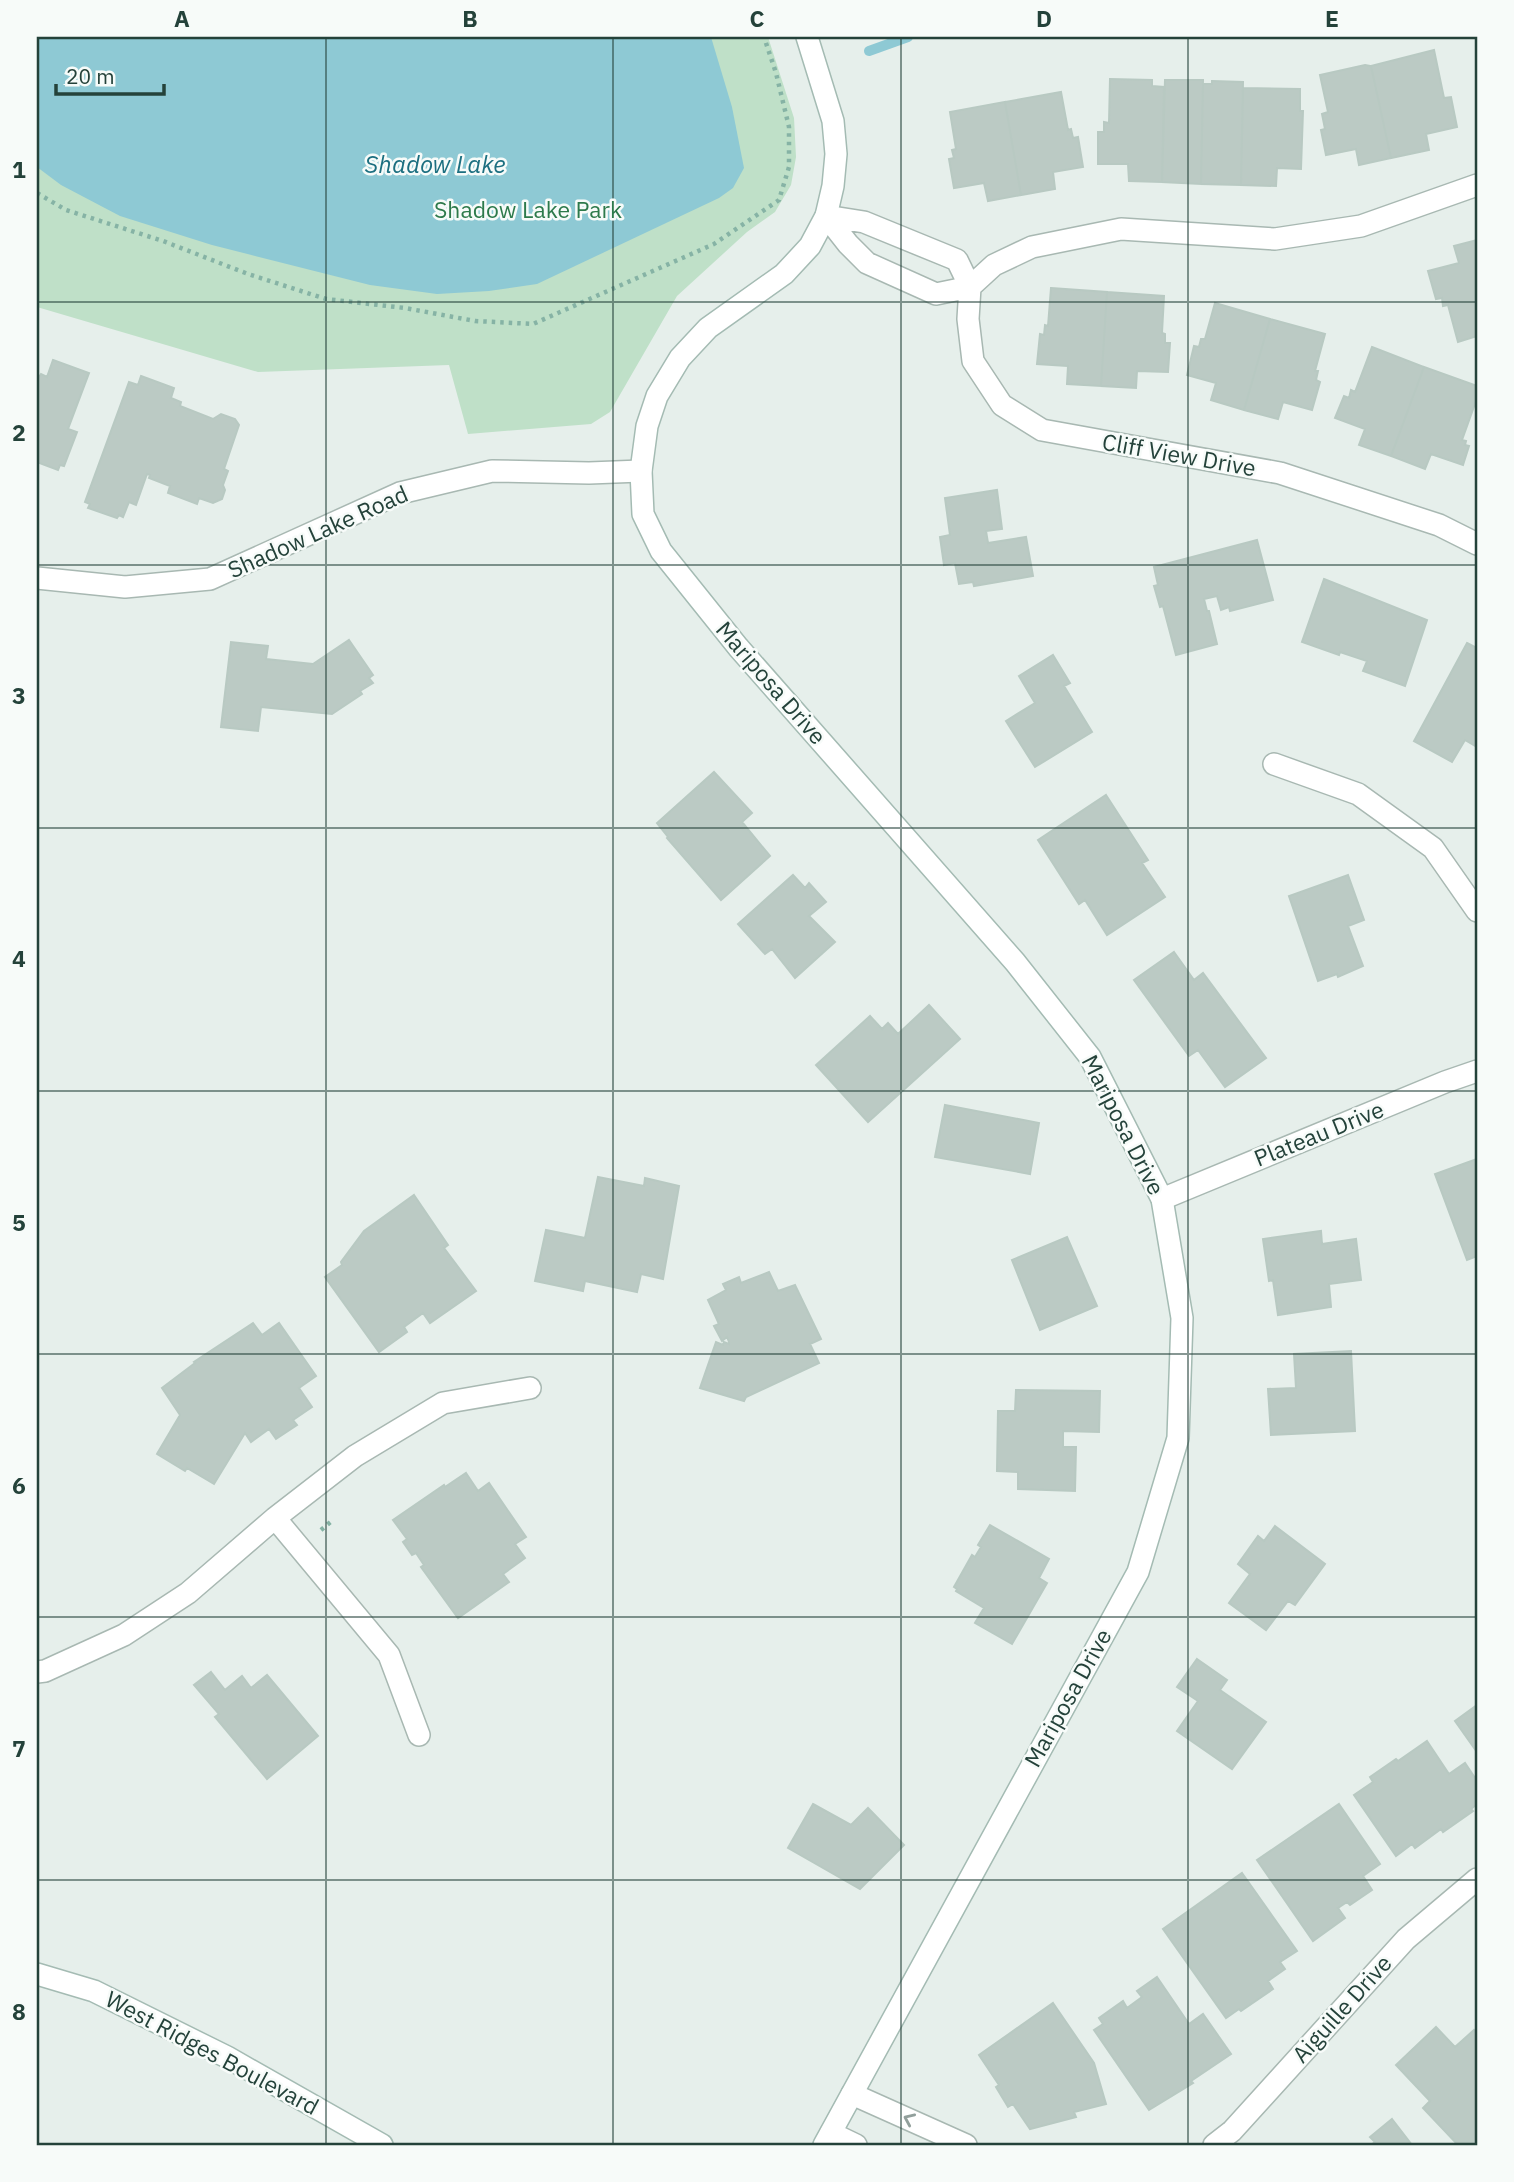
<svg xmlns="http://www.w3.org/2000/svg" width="1514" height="2182" font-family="'IBM Plex Sans',sans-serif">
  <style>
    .green { fill: #bfe0c8 }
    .water { fill: #8ec9d4 }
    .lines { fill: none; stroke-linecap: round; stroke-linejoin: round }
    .stream { stroke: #8ec9d4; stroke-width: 10 }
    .building { fill: #bbcac4; stroke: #b8c9c2; stroke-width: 2 }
    .street-casing { stroke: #a8b8b2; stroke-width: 24 }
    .secondary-casing { stroke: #a4bbb3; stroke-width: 24 }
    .path { stroke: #86b3a5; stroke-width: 4.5; stroke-dasharray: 3.5 5; stroke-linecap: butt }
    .street { stroke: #fff; stroke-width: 21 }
    .secondary { stroke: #fff; stroke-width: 21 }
    .oneway { stroke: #92a09c }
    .grid { fill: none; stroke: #24423a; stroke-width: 2; stroke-opacity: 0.55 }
    .labels { text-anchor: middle; stroke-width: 5; stroke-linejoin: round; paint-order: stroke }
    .park-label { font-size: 23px; fill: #2d7a4b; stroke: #f7fbf9 }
    .street-label { font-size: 23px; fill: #24423a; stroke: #f7fbf9 }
    .water-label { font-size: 24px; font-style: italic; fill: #1c6f80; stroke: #f7fbf9 }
    .neatline { fill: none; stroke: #24423a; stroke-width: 2.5 }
    .grid-label { font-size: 23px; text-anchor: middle; font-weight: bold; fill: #24423a }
  </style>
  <rect width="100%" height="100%" fill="#e6efeb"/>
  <!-- green -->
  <path class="green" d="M37,37H768L794,118L796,157L791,185L775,212L747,232L677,296L610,412L591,424L468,434L449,365L258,372L37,307Z"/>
  <!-- water -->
  <path class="water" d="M37,37H711L732,107L744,168L733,188L719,198L537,284L489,291L437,294L370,285L212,245L120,216L61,185L37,167Z"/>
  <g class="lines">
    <!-- stream -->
    <path class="stream" d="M869,51L908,37"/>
  </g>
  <!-- building -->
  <path class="building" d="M1434,50L1444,98L1451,97L1457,127L1426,134L1429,150L1391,158L1371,66Z
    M1365,65L1371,66L1391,158L1359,165L1356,149L1326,155L1321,130L1325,129L1322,114L1328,112L1320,75Z
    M1110,79L1152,80V86L1164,87L1162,182L1129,181L1128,164H1098V132H1104V122L1109,123Z
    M1165,80H1203L1201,184L1162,182Z
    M1212,81L1243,82L1241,185L1201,184L1203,84H1212Z
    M1243,88L1300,89V111H1303L1301,169L1277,168L1276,186L1241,185Z
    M1061,92L1068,130L1071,129L1073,138L1078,137L1083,167L1053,172L1055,189L1021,195L1005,102Z
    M1005,102L1021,195L988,201L984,183L954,188L949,159L954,158L952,150L956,149L950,112Z
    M1477,240V336L1458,342L1448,305L1443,306L1442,298L1436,299L1428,271L1459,263L1454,246Z
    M1051,288L1107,292L1101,386L1067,384L1068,366L1037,364L1040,334L1044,335L1045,325L1048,326Z
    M1107,292L1164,296L1162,333L1165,334V343H1170L1168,372L1137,371L1136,388L1101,386Z
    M1215,303L1270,319L1244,410L1211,400L1216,383L1187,375L1194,346L1199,347L1201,339H1205Z
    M1270,319L1325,334L1315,371H1318L1316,380L1320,382L1312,410L1283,402L1278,419L1244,410Z
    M1372,347L1424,367L1391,456L1359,445L1365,429L1335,418L1344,396L1349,398L1351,390L1355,392Z
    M53,360L89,373L68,429L77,432L64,466L60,465L58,470L37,462V380L41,374L47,377Z
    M1424,367L1477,386V398L1462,440L1466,441L1465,445L1469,446L1463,465L1431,454L1425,469L1391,456Z
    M141,376L174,388L171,398L181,402L180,406L213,419L221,414L235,419L239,425L224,469L228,471L223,485L225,490L222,499L213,503L199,498L197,504L168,493L170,486L149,478L150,475L147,474L136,505L129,502L123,517L119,515L117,518L88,508L90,504L85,502L129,382L138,385Z
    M997,490L1002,529L986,531L988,543L1026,537L1033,576L974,586L973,582L959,584L955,563L944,565L940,537L950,535L945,498Z
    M1257,540L1273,600L1230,611L1229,607L1221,610L1217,596L1204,599L1207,611H1209L1217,644L1176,655L1163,606L1160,607L1154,586L1158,585L1154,567Z
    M1324,579L1427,620L1405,686L1363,671L1367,661L1340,652L1339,655L1302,642Z
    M349,640L373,675L369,678L373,683L360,691L362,694L332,714L261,707L258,731L221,727L231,642L268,646L266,659L313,664Z
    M1467,643L1477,648V747L1465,740L1452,762L1414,741Z
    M1053,655L1070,683L1064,686L1092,732L1035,767L1006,721L1035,703L1019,676Z
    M714,772L752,813L742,822L770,856L721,900L667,838L668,837L657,823Z
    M1106,795L1148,860L1142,863L1165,897L1107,935L1085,900L1079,904L1038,840Z
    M793,875L805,888L809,883L826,902L809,916L835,942L795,978L772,949L765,954L738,924Z
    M1348,875L1364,920L1348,926L1363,966L1338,977L1337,974L1318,981L1289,896Z
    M1174,952L1194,980L1203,973L1266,1058L1225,1087L1198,1050L1189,1056L1134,980Z
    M929,1005L960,1039L868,1122L816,1065L870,1016L882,1029L888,1023L898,1034Z
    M945,1105L1039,1123L1030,1174L935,1157Z
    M1477,1159V1256L1467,1260L1435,1174Z
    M598,1177L644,1186L645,1178L679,1186L663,1279L641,1274L637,1292L585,1281L583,1291L535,1281L546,1230L585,1238Z
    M414,1195L448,1245L444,1248L476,1291L430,1323L423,1313L404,1327L407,1332L379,1352L325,1277L342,1265L341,1262L364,1231Z
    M1321,1231L1322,1244L1356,1239L1361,1280L1329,1284L1331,1307L1278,1315L1273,1280L1269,1281L1263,1239Z
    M1067,1237L1097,1306L1040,1330L1012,1260Z
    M769,1272L778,1291L795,1285L821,1339L810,1344L819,1363L746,1397L744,1401L700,1388L716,1342L723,1345L724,1342L729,1344V1342L727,1337L722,1341L714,1326L719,1324L708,1300L726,1290L723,1284L739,1277L741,1283Z
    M253,1323L262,1335L279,1323L316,1376L299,1388L312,1407L293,1420L297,1425L276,1439L269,1429L251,1442L245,1433L214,1484L187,1468L185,1471L157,1454L180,1415L162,1388L195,1363L194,1362Z
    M1351,1351L1355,1431L1271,1435L1268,1389L1296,1388L1294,1354Z
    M1016,1390L1100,1391L1099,1432L1063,1431V1447H1076L1075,1491L1018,1489V1472L997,1471L998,1411H1015Z
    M466,1473L478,1491L489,1483L526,1537L515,1544L525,1558L503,1574L509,1582L458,1618L421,1567L424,1565L416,1553L412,1555L403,1542L407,1539L393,1520L444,1485L445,1487Z
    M990,1525L1049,1559L1039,1578L1047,1583L1012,1644L975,1623L984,1608L956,1591L957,1589L954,1587L972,1555L975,1557L981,1547L978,1545Z
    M1275,1526L1325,1564L1295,1605L1288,1601L1266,1630L1229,1603L1250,1574L1238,1564L1258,1536L1264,1541Z
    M1197,1659L1227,1680L1220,1690L1266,1722L1232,1769L1177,1731L1198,1701L1177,1687Z
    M211,1672L225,1690L242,1676L251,1688L267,1675L318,1736L267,1779L215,1717L219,1714L194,1685Z
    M1477,1705V1752L1455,1721Z
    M1427,1741L1449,1774L1465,1763L1477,1781V1804L1471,1809L1473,1811L1443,1832L1441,1829L1415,1848L1412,1844L1396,1856L1354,1795L1373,1782L1370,1777L1396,1759L1398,1761Z
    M813,1804L851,1825L868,1808L904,1845L860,1889L788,1848Z
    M1339,1804L1380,1864L1363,1876L1372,1890L1350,1905L1347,1902L1338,1908L1345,1918L1313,1941L1257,1860Z
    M1242,1873L1297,1951L1280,1962L1285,1969L1268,1981L1273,1989L1241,2011L1239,2009L1226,2018L1163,1929Z
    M1157,1977L1189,2024L1203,2014L1231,2054L1191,2081L1193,2083L1149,2110L1094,2030L1103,2024L1099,2018L1123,2001L1127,2008L1142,1997L1137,1991Z
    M1053,2003L1094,2063L1106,2104L1074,2112L1076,2117L1030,2129L1013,2104L1008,2107L996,2087L999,2085L979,2055Z
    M1436,2027L1455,2047L1474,2030L1477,2033V2142L1474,2145H1458L1423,2108L1430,2101L1396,2065Z
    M1392,2119L1412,2145H1371L1375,2142L1370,2137Z"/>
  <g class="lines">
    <defs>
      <path id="street" d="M1477,185L1361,226L1275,239L1121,229L1032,247L994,265L970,287L968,319L973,361L1002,405L1042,430L1280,473L1439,525L1477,544
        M826,216L864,222L957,260L970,287L936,294L867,263L848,244Z
        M37,578L125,587L210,579L400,493L492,471L589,473L641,471
        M1274,764L1358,794L1433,848L1477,911
        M1162,1199L1445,1082L1477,1071
        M275,1518L389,1655L419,1735
        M37,1672L45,1671L124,1635L188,1593L275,1518L355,1456L443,1403L530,1388
        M852,2094L966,2145
        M831,2133L856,2145
        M1214,2145L1232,2131L1406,1939L1477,1879"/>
      <path id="secondary" d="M807,37L833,121L836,154L833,186L826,216L810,246L784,274L708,328L680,358L657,396L647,426L641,471L643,514L661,551L738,647L1015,962L1090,1057L1162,1199L1182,1318L1178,1438L1138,1572L824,2145
        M37,1974L94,1991L227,2057L382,2145"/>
    </defs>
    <!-- street casing -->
    <use href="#street" class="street-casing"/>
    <!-- secondary casing -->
    <use href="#secondary" class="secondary-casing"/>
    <!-- path -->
    <path class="path" d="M37,193L66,210L163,241L248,274L326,299L405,308L475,321L533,324L714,244L779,200L789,167V127L776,73L764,37
      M321,1530L333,1520"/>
    <!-- street -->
    <use href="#street" class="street"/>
    <!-- secondary -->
    <use href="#secondary" class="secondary"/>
  </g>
  <!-- one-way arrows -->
  <defs><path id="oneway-chevron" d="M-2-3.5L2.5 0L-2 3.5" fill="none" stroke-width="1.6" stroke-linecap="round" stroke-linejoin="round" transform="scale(1.75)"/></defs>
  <use class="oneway" href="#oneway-chevron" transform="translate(909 2119) rotate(-156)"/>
  <!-- grid -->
  <path class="grid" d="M326,37V2145M613,37V2145M901,37V2145M1188,37V2145M37,302H1477M37,565H1477M37,828H1477M37,1091H1477M37,1354H1477M37,1617H1477M37,1880H1477"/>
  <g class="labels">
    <!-- park labels -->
    <g class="park-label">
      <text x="528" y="218">Shadow Lake Park</text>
    </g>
    <!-- street labels -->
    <g class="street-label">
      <text transform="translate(1179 455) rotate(10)" y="8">Cliff View Drive</text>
      <text transform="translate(318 532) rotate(-24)" y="8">Shadow Lake Road</text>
      <text transform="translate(771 683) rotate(49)" y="8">Mariposa Drive</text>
      <text transform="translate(1123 1125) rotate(63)" y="8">Mariposa Drive</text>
      <text transform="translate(1319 1134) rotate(-22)" y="8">Plateau Drive</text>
      <text transform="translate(1068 1698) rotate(-61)" y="8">Mariposa Drive</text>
      <text transform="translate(1342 2009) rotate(-48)" y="8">Aiguille Drive</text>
      <text transform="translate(212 2053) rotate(28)" y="8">West Ridges Boulevard</text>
    </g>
    <!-- water labels -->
    <g class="water-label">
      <text x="435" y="173">Shadow Lake</text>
    </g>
  </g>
  <!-- border -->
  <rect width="1514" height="2182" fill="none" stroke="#f7fbf9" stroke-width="77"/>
  <!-- scale -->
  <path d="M56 84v10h108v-10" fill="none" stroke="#24423a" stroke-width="3.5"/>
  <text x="66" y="84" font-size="21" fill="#24423a" stroke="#f7fbf9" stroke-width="5" paint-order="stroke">20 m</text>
  <rect x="38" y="38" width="1438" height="2106" class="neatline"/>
  <g class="grid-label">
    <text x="182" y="27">A</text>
    <text x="470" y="27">B</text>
    <text x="757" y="27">C</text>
    <text x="1044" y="27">D</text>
    <text x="1332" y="27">E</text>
    <text x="19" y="178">1</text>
    <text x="19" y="441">2</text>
    <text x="19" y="704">3</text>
    <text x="19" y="967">4</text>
    <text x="19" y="1231">5</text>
    <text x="19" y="1494">6</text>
    <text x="19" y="1757">7</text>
    <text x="19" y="2020">8</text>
  </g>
</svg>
